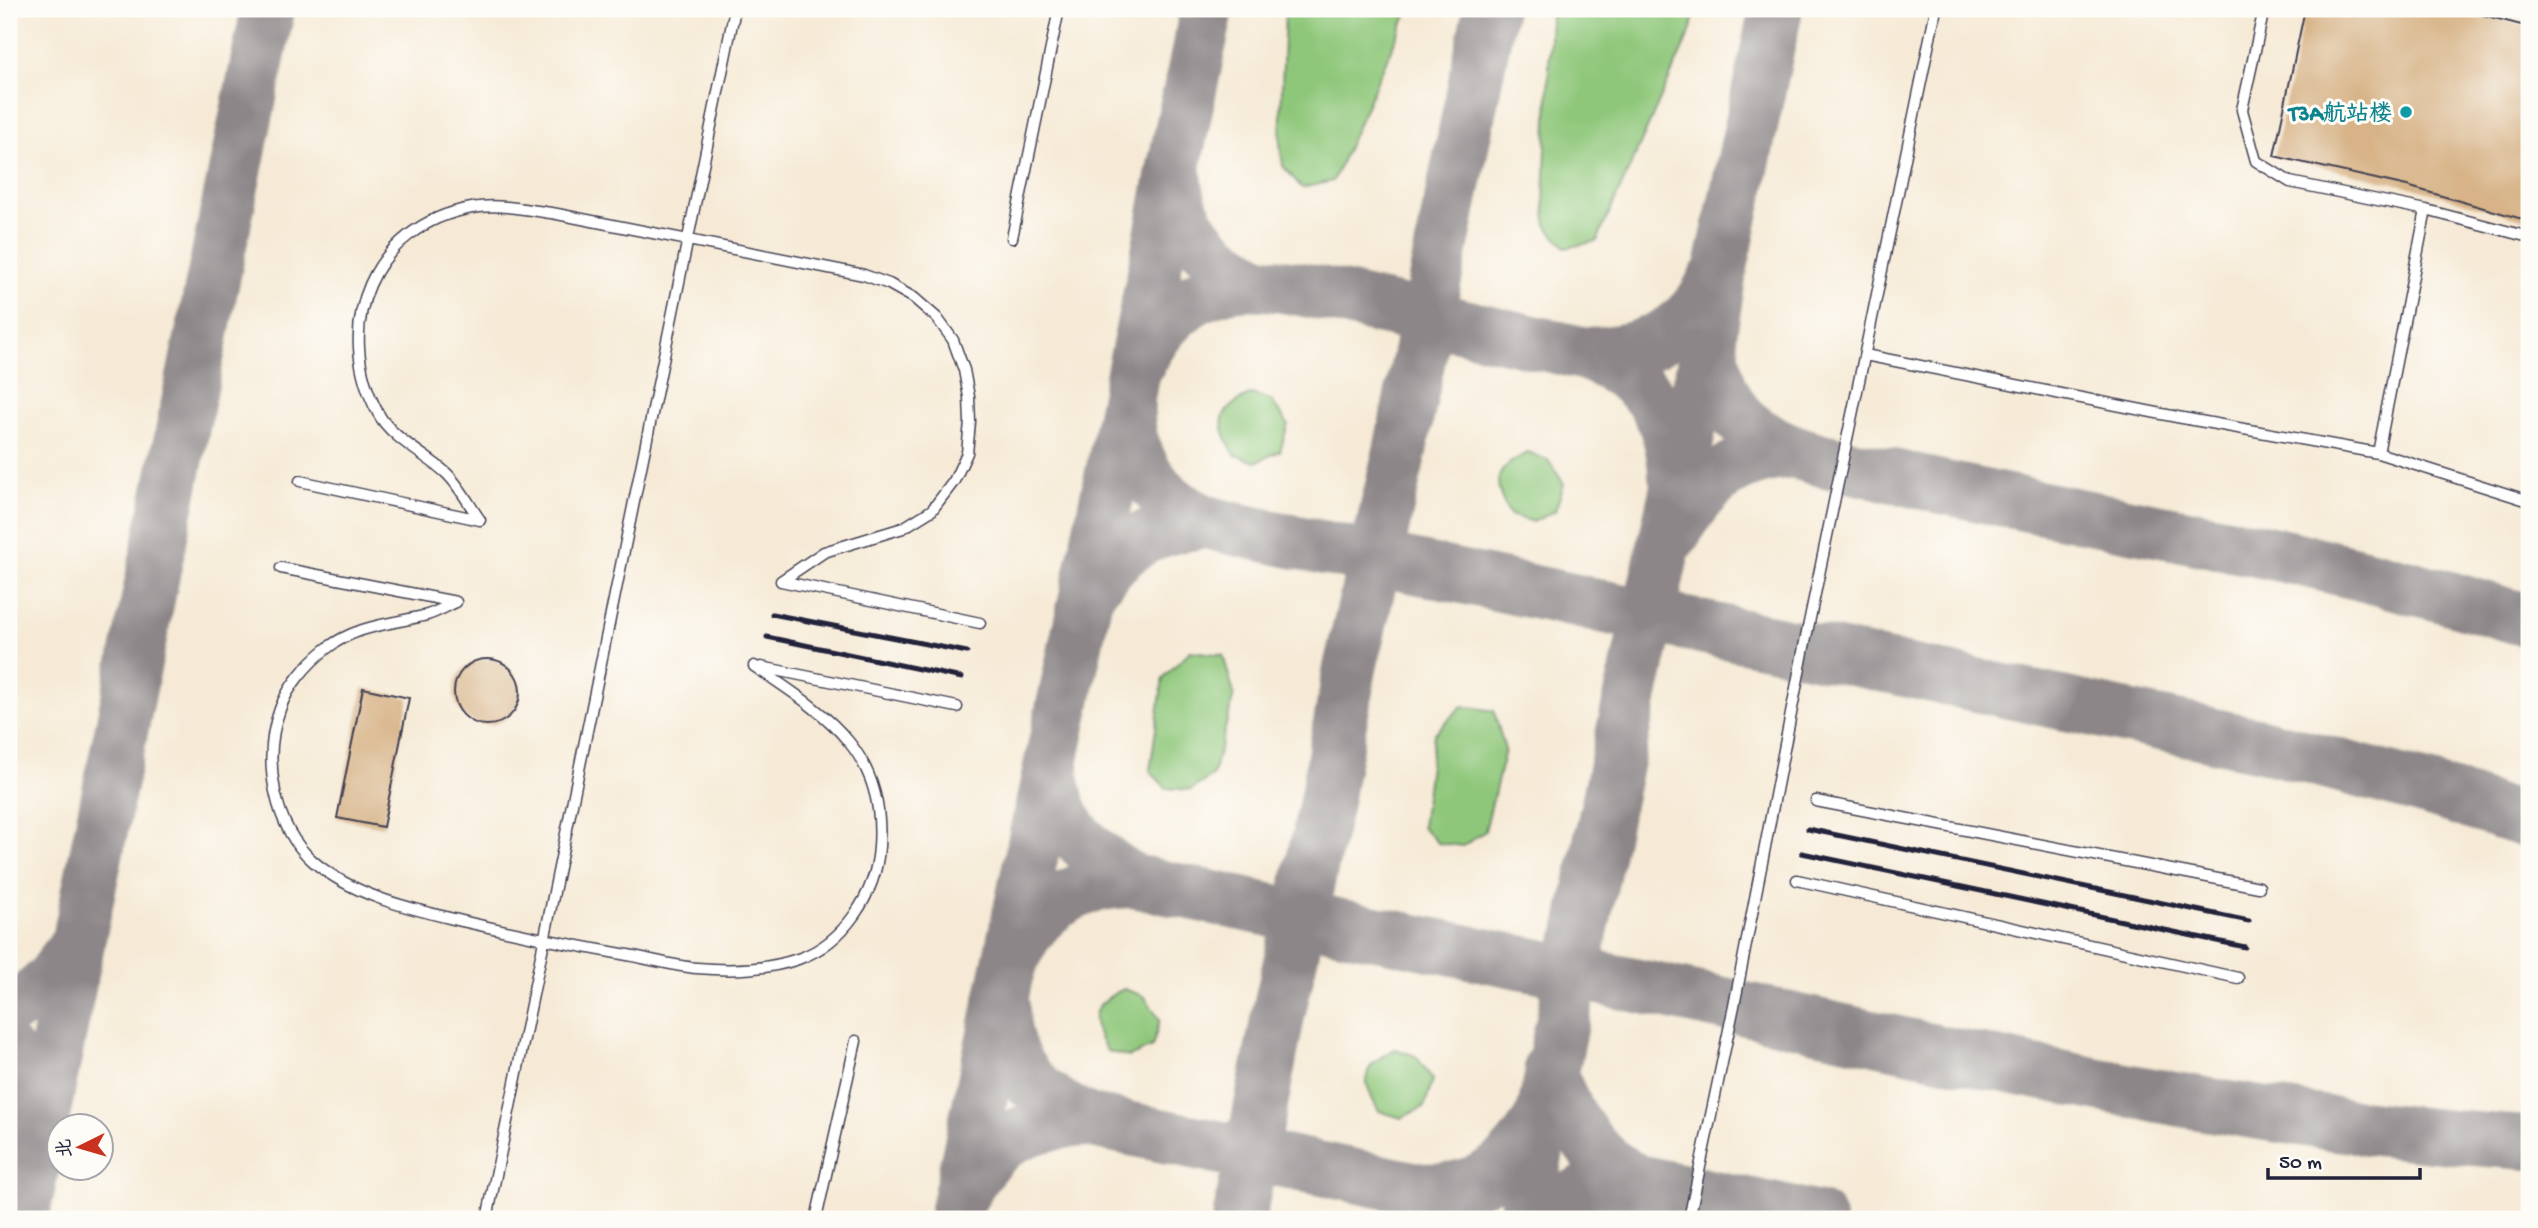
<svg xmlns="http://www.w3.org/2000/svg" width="2538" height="1228" font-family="'Gochi Hand','LXGW WenKai TC',sans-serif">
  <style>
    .green { fill: #8fc77a; stroke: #58745a; stroke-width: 2 }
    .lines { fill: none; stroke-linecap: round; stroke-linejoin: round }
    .taxiway { stroke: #8c8688; stroke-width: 54 }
    .building { fill: #d7b387 }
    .service-casing { stroke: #424052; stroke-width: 13 }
    .service { stroke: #fff; stroke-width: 10 }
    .rail { stroke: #22223b; stroke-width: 5 }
    .culture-dot { fill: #0f9aa8; stroke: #fdfcf7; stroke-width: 2.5 }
    .labels { text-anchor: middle; stroke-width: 6; stroke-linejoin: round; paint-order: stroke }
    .culture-label { font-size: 23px; font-weight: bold; fill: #0d838f; stroke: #fdfcf7; text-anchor: end }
  </style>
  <rect width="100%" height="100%" fill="#fdfcf7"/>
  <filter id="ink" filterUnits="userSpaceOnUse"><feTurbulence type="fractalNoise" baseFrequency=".0143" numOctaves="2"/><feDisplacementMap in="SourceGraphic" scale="14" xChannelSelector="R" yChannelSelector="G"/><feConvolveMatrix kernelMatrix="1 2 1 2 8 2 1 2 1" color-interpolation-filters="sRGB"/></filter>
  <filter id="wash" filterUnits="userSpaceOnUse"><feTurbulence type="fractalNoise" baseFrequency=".00686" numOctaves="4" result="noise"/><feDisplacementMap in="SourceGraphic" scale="28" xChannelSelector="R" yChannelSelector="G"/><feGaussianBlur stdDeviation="1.57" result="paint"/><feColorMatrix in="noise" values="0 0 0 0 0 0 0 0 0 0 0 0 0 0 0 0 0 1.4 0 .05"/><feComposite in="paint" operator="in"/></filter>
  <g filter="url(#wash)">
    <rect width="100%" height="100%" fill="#f6ead6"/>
    <!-- green -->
    <path class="green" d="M1285,9H1409L1333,181L1302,188L1283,166L1280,143Z
      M1551,9H1695L1691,30L1597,241L1566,248L1547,227L1544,203Z
      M1252,394L1271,400L1288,424L1280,451L1256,462L1235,455C1216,423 1216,410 1252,394Z
      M1528,453L1548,460L1564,484L1555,511L1533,522L1510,515C1492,483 1492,469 1528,453Z
      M1190,651L1223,655L1234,694L1213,775L1191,790L1166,788L1150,771L1163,678Z
      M1462,706L1494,711L1505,750L1485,831L1463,846L1438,843L1422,827L1434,734Z
      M1124,989L1144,996L1160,1020L1152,1047L1129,1057L1107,1051C1088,1019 1089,1005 1124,989Z
      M1396,1049L1416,1056L1433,1080L1424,1107L1401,1118L1379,1111C1360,1079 1361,1065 1396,1049Z"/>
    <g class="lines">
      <!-- taxiway -->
      <path class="taxiway" d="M1175,173C1178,231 1211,259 1260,284
        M1710,339C1714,372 1722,407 1750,428C1790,458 1842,464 1889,475C2001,502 2114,521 2227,544C2329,564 2429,591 2529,621
        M1586,354C1631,353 1672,342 1700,304C1707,295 1711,285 1717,276
        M1141,359C1159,324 1187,295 1227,286C1267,277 1333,296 1373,306C1444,321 1515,338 1586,354C1644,377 1672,411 1675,475
        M1129,391C1121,448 1151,499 1205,521C1224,528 1247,531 1268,536L2261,745L2431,790L2529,822
        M1671,537C1705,485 1727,457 1793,452
        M1086,596C1118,548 1148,526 1207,522
        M1052,764C1053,828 1086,848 1133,881
        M1008,970C1029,912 1071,882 1133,881C1224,899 1314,921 1405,939C1517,962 1630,983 1741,1008C2002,1066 2262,1127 2529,1143
        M1003,1006C1002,1066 1037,1098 1088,1120L1422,1190C1433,1189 1445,1190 1455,1188C1497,1181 1523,1151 1542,1116
        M9,1008C43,995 56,975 75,945
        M9,1053L23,1078L40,1135
        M1551,1066C1552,1080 1557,1090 1563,1102C1580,1137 1602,1164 1637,1181L1819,1219
        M964,1192C991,1138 1030,1122 1088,1120
        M22,1219L268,9
        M955,1219L1153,278L1175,161L1207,9
        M1239,1219L1279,1011L1325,807L1350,668L1400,451L1490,9
        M1525,1219L1544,1110L1625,722L1672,510L1710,334L1720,272L1776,9
        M1541,1219L1556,1205L1605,1182L1655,1186"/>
    </g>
    <g id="blocks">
      <!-- building -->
      <path class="building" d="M2305,9H2460L2529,27V221L2407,186L2274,156Z
        M454 692a33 33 0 1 1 66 0a33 33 0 1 1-66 0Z
        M363,688L409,698L383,827L337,818Z"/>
    </g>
  </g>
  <g filter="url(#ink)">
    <use href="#blocks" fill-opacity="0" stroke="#424052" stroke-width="2"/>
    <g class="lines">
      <defs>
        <path id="service" d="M2264,9L2242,110L2256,161L2290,182L2426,210L2529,237
          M1012,238L1059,9
          M1865,355L2177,417L2378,453L2529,501
          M2378,453L2426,210
          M300,481L480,520
          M480,520C469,505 459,484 445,472C425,454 391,438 378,413C331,326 373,225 472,208C499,203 530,210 557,214L864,275L889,284L914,298L937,318L953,340L964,370L969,397L970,422L967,453L954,481L932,510L903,528L824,552L781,581
          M281,568L456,602
          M781,581L980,623
          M456,602C447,606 437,612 427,615C392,624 356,625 326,649C307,664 288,686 280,709C262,758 273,827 314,862C357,898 413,909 466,922C518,934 570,945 622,954C647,958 672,966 697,968C730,971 766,970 798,959C844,943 876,894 879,847C886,750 825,714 754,666
          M761,667L957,707
          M1816,801L2259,887
          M1797,880L2238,978
          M487,1219L735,9
          M816,1219L856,1041
          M1689,1219L1734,1006L1804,647L1936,9"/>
      </defs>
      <!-- service casing -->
      <use href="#service" class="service-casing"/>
      <!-- service -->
      <use href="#service" class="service"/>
      <!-- rail -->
      <path class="rail" d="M772,614L967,652
        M767,637L962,678
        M1808,829L2249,921
        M1802,853L2245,947"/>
    </g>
  </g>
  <!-- markers -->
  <circle class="culture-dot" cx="2406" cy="112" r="7"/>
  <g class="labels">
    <!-- culture labels -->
    <g class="culture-label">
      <text x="2392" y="120">T3A航站楼</text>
    </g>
  </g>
  <!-- margin -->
  <rect width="2538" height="1228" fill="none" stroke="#fdfcf7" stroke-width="35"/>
  <!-- north arrow -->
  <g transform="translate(80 1147) rotate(265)"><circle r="33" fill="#fdfcf7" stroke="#a5a5ac" stroke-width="2"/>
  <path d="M0-5L12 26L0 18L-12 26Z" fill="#c8321e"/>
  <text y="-10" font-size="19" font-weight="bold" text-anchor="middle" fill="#22223b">北</text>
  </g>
  <!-- scale -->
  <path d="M2268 1168v10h152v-10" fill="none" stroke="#22223b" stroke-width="3.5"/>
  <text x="2279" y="1168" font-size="21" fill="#22223b" stroke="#fdfcf7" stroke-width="5" paint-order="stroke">50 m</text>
</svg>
